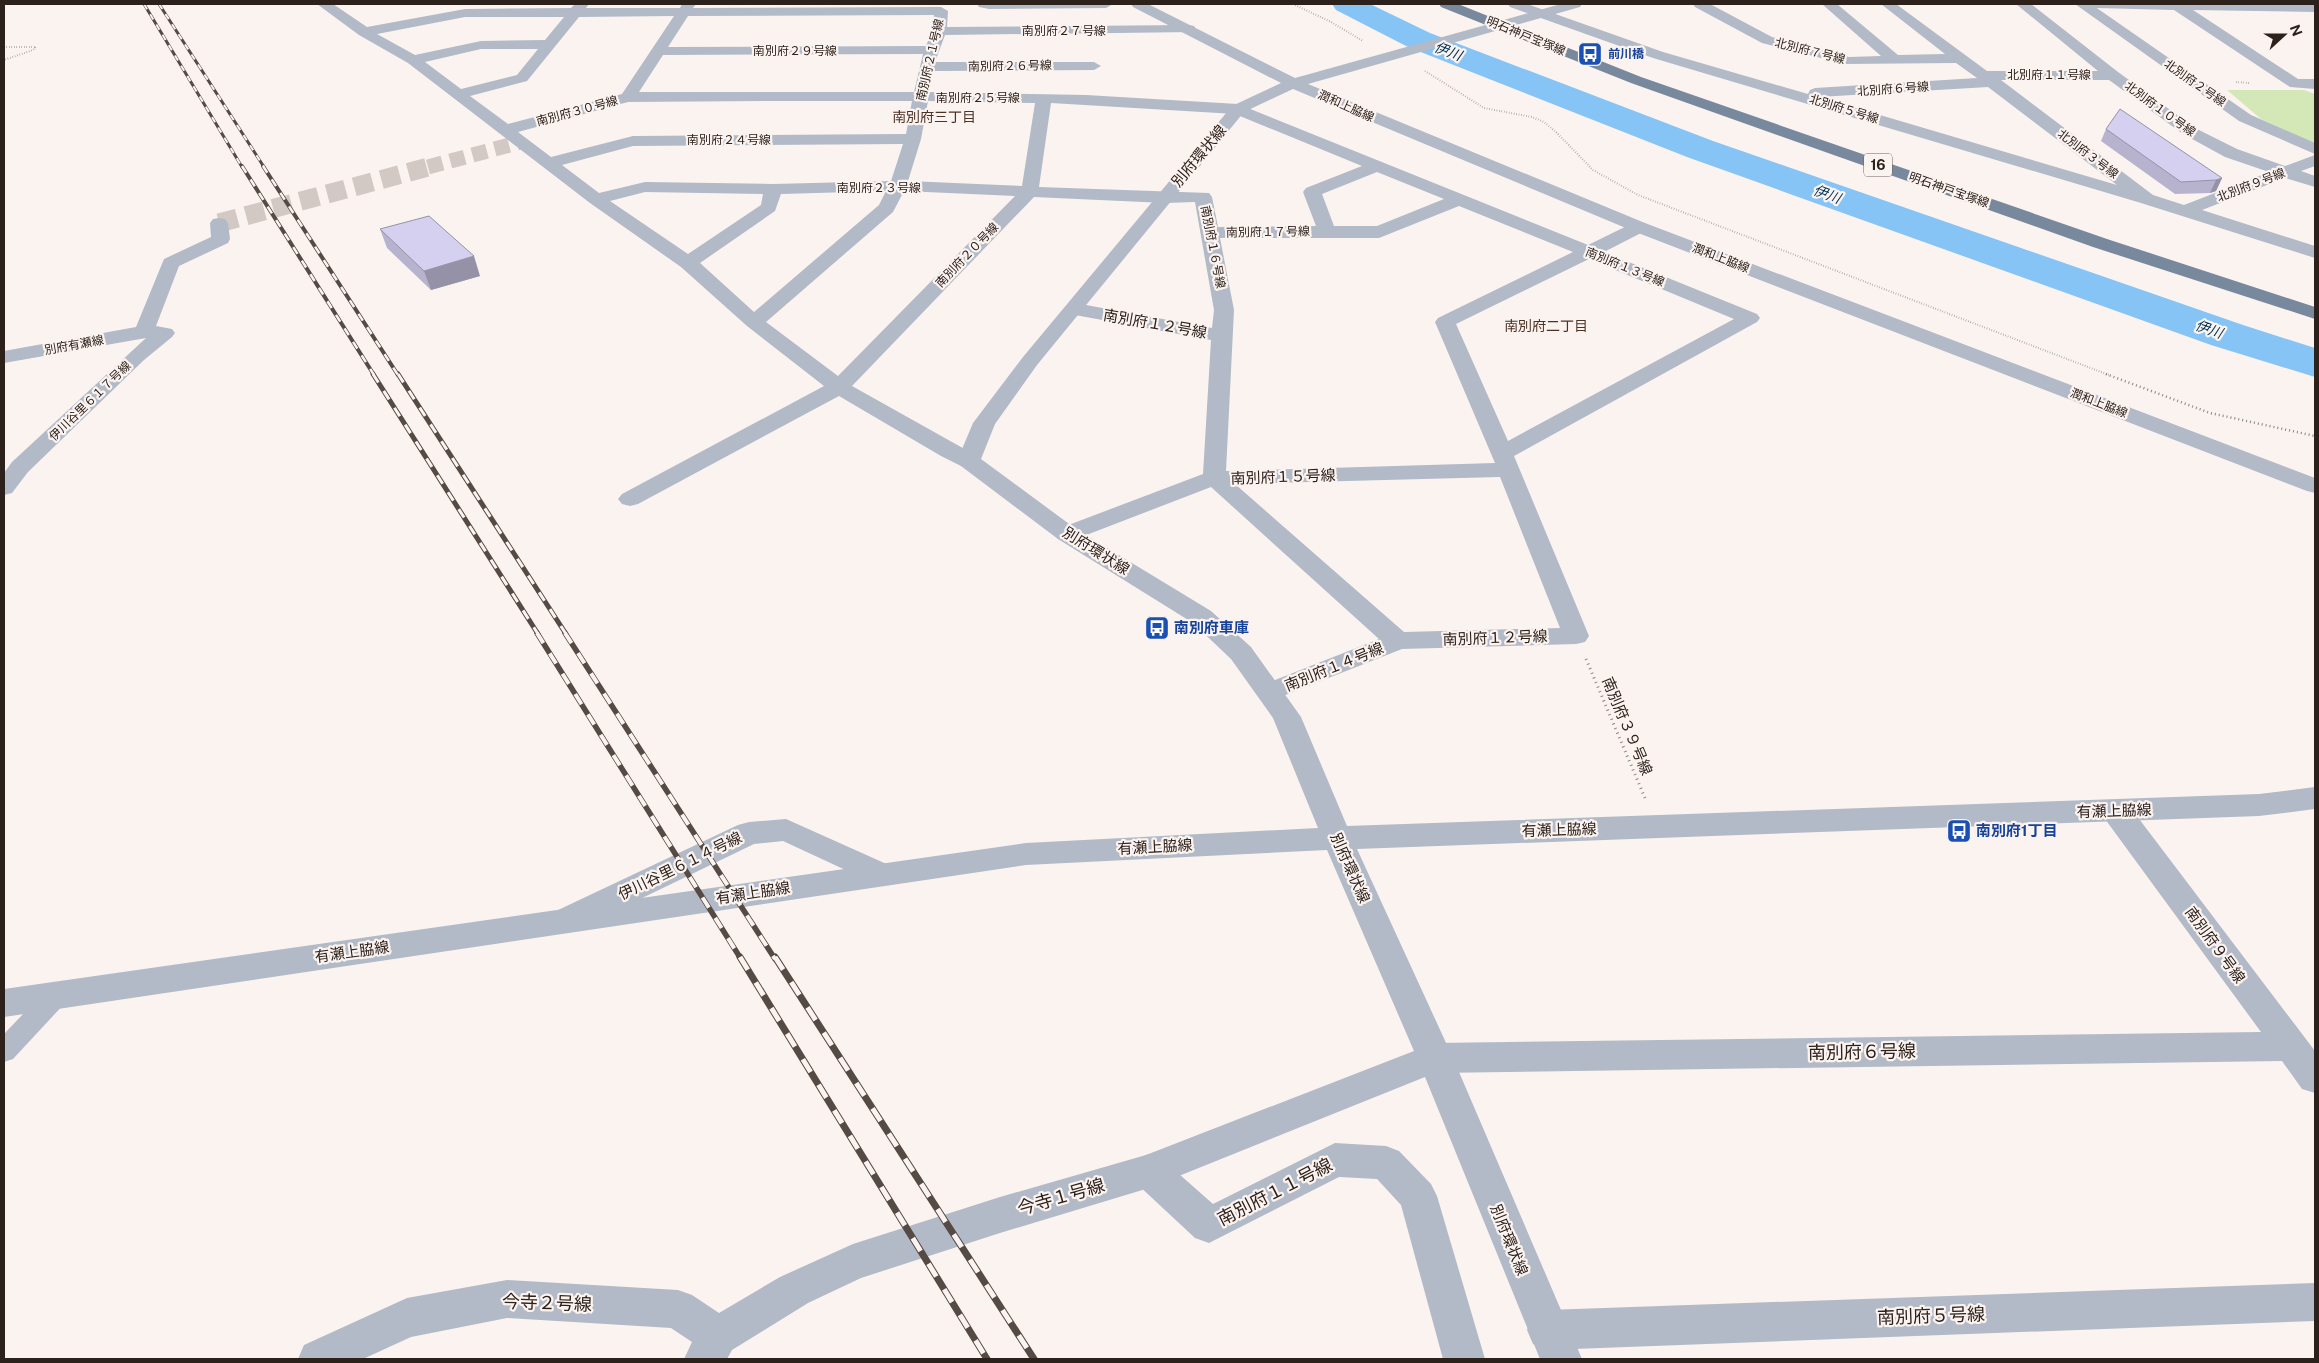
<svg xmlns="http://www.w3.org/2000/svg" width="2319" height="1363" font-family="'Public Sans','Noto Sans JP',sans-serif">
  <style>
    .green { fill: #d4e7b7 }
    .lines { fill: none; stroke-linecap: round; stroke-linejoin: round }
    .river { fill: #86c4f5; fill-rule: evenodd }
    .minor-tunnel-far1 { stroke: #d2c9c5; stroke-width: 15; stroke-dasharray: 15 8; stroke-linecap: butt }
    .minor-tunnel { stroke: #d2c9c5; stroke-width: 19; stroke-dasharray: 19 9; stroke-linecap: butt }
    .path-far2 { stroke: #8d837e; stroke-width: 2; stroke-dasharray: 0.5 2; stroke-linecap: butt }
    .path-far1 { stroke: #8d837e; stroke-width: 2.5; stroke-dasharray: 1 3; stroke-linecap: butt }
    .path { stroke: #8d837e; stroke-width: 3; stroke-dasharray: 1 4; stroke-linecap: butt }
    .service { fill: #b1bac6; fill-rule: evenodd }
    .minor { fill: #b1bac6; fill-rule: evenodd }
    .tertiary { fill: #b1bac6; fill-rule: evenodd }
    .primary { fill: #78889d; fill-rule: evenodd }
    .rail-far4-casing { stroke: #554a44; stroke-width: 3 }
    .rail-far3-casing { stroke: #554a44; stroke-width: 4 }
    .rail-far2-casing { stroke: #554a44; stroke-width: 5 }
    .rail-far1-casing { stroke: #554a44; stroke-width: 5.5 }
    .rail-casing { stroke: #554a44; stroke-width: 7 }
    .rail-far4 { stroke: #fbf3f0; stroke-width: 2; stroke-dasharray: 6; stroke-linecap: butt }
    .rail-far3 { stroke: #fbf3f0; stroke-width: 2.5; stroke-dasharray: 8; stroke-linecap: butt }
    .rail-far2 { stroke: #fbf3f0; stroke-width: 3; stroke-dasharray: 10; stroke-linecap: butt }
    .rail-far1 { stroke: #fbf3f0; stroke-width: 4; stroke-dasharray: 12; stroke-linecap: butt }
    .rail { stroke: #fbf3f0; stroke-width: 5; stroke-dasharray: 15; stroke-linecap: butt }
    .wall { fill: #b7b3ce }
    .shaded-wall { fill: #9592a8 }
    .building { fill: #d5d0f0; stroke: #9592a8 }
    .labels { text-anchor: middle; stroke-width: 4.5; stroke-linejoin: round; paint-order: stroke }
    .far-street-label { font-size: 12px; fill: #2d211b; stroke: #fbf3f0 }
    .far-transit-label { font-size: 12px; font-weight: bold; fill: #164399; stroke: #fbf3f0; text-anchor: start }
    .far-water-label { font-size: 14px; font-style: italic; fill: #013353; stroke: #fbf3f0 }
    .far-neighbourhood-label { font-size: 14px; fill: #4d3326; stroke: #fbf3f0 }
    .shield { fill: #fbf3f0; stroke: #6b605b; stroke-width: 1 }
    .shield-label { font-size: 14px; font-weight: bold; fill: #2d211b }
    .street-label { font-size: 15px; fill: #2d211b; stroke: #fbf3f0 }
    .transit-label { font-size: 15px; font-weight: bold; fill: #164399; stroke: #fbf3f0; text-anchor: start }
    .near-street-label { font-size: 18px; fill: #2d211b; stroke: #fbf3f0 }
  </style>
  <rect width="100%" height="100%" fill="#fbf3f0"/>
  <!-- green -->
  <path class="green" d="M2227,90H2304L2315,94V144L2261,119Z"/>
  <g class="lines">
    <!-- river -->
    <path class="river" d="M1332,4H1370L1430,33L1713,141L2243,325L2315,348V377L2211,345L1687,157L1408,47L1336,10Z"/>
    <!-- minor-tunnel-far1 -->
    <path class="minor-tunnel-far1" d="M428,167L521,142"/>
    <!-- minor-tunnel -->
    <path class="minor-tunnel" d="M219,223L432,166"/>
    <!-- path-far2 -->
    <path class="path-far2" d="M1293,4L1331,22L1363,41
      M4,47H36L33,50L4,60
      M1425,71L1484,108L1532,117L1544,122L1557,133L1593,170L1638,195L2109,375
      M2236,82L2250,83"/>
    <!-- path-far1 -->
    <path class="path-far1" d="M2106,374L2210,413L2315,436"/>
    <!-- path -->
    <path class="path" d="M1586,659L1645,798"/>
    <!-- service -->
    <path class="service" d="M56,986L65,989L68,996L65,1003L13,1059L4,1062V1034L47,989Z"/>
    <!-- minor -->
    <path class="minor" d="M317,4H333L367,27L465,9L571,8L575,4H589L586,8H680L682,4H696L693,8L941,7L948,11L947,27L1189,25L1194,26L1196,29L1194,32L945,35L935,62H1094L1101,66L1094,70L933,71L929,92L1086,95L1238,104L1588,245L1633,223H1645L1648,227L1645,231L1604,252L1757,314L1760,318L1757,322L1514,456L1589,636L1585,642L1576,644L1402,649L1270,701L1260,698L1256,692L1260,686L1379,639L1211,487L1076,539L1067,541L1058,539L1055,534L1058,529L1203,474L1211,340L1075,315L1068,313L1065,309L1068,305L1075,303L1212,328L1214,310L1195,202L1165,203L1034,197L852,386L977,456L981,461L977,466L969,468L961,466L941,456L839,396L638,504L630,506L622,504L618,499L622,494L824,386L747,326L681,267L590,203L408,63L359,35ZM934,15L932,31L926,46L668,47L688,16ZM674,16L622,94L508,124L470,96L527,81L579,17ZM465,17H564L545,40L481,41L415,55L377,34ZM481,49H538L517,75L461,89L425,62ZM923,54L914,92H639L663,55ZM781,101H912L906,134L633,136L551,157L518,132L628,102ZM928,101L1035,103L1022,186L908,181L921,139ZM1051,103L1235,114L1362,166L1306,188L1303,192L1316,226L1218,227L1212,197L1209,193L1039,187ZM903,144L891,181L773,184L645,182L599,193L562,165L633,146ZM1377,172L1444,199L1377,226H1334L1322,194ZM886,191L879,205L754,312L700,263L775,211L781,194ZM904,191L1015,196L838,376L766,322L893,212ZM645,192L763,194L761,205L688,254L610,201ZM1459,206L1573,252L1438,318L1435,322L1495,463L1226,471L1234,310L1220,238H1379ZM1589,259L1734,319L1508,441L1456,324ZM1500,477L1560,628L1404,632L1235,484Z
      M977,4H1113L1106,8L989,9L979,7Z
      M1508,4H1527L1663,52L1808,94L1810,90L1815,88L1977,78L1956,63L1844,64L1762,43L1695,7L1693,4H1710L1772,37L1849,57L1881,56L1822,4H1837L1898,55L1945,54L1881,4H1896L1987,71H2098L2016,4H2031L2118,72L2195,128L2237,149L2285,166L2315,155V166L2301,171L2315,176V187L2285,178L2202,210L2315,246V258L2141,203L1653,58L1510,7ZM2001,80H2109L2183,134L2225,157L2269,172L2184,205L2153,195ZM1988,87L2117,185L1819,97Z
      M2089,4H2315V12L2193,10L2298,79H2315V89L2290,87L2174,10L2096,8Z
      M219,218L225,219L228,223L230,239L228,243L179,266L156,326L172,329L175,333L172,337L144,360L28,472L12,493L4,495V473L12,462L146,338L4,363V351L136,327L164,259L211,237L210,223L213,219Z
      M2116,800L2127,803L2315,1051V1093L2302,1089L2282,1061L1435,1073L1423,1068L1417,1058L1423,1048L1435,1043L2261,1032L2105,819L2101,811L2105,803Z
      M786,819L891,866L896,874L891,882L880,886L783,841L754,844L578,929L567,932L556,929L551,920L556,911L738,825L749,822Z
      M1335,1143L1386,1146L1399,1151L1431,1184L1437,1196L1485,1359H1443L1401,1205L1377,1179L1339,1177L1209,1243L1195,1238L1136,1183L1130,1171L1136,1159L1149,1154L1162,1159L1213,1204Z
      M2315,1283V1321L1547,1350L1533,1344L1527,1330L1533,1316L1547,1310Z"/>
    <!-- tertiary -->
    <path class="tertiary" d="M1131,4H1148L1295,78L1561,4H1582L1580,7L1308,84L1645,223L2315,478V493L2307,491L1633,231L1293,89L1244,112L1037,365L995,424L981,459L1076,529L1211,611L1251,647L1301,717L1347,826L2259,794L2315,787V809L2259,816L1357,849L1453,1058L1582,1359H1540L1425,1077L1149,1188L1000,1233L861,1278L808,1303L732,1350L727,1359H684L692,1342L671,1328L507,1318L411,1337L363,1359H298L304,1345L407,1298L507,1280L678,1290L692,1295L719,1313L780,1277L853,1244L1000,1197L1146,1155L1414,1051L1327,850L1026,865L4,1017V989L1026,843L1318,828L1273,718L1231,659L1193,623L1058,539L961,466L957,461L973,423L1023,357L1232,106L1281,83L1133,7Z
      M2075,4H2091L2251,115L2315,143V154L2239,121Z"/>
    <!-- primary -->
    <path class="primary" d="M1439,4H1458L1641,77L2107,239L2315,307V319L2093,247L1631,83L1441,7Z"/>
    <defs>
      <path id="rail-far4" d="M144,4L242,167
        M159,4L264,167"/>
      <path id="rail-far3" d="M242,166L374,375
        M263,166L398,375"/>
      <path id="rail-far2" d="M373,374L538,634
        M398,374L566,634"/>
      <path id="rail-far1" d="M537,633L741,959
        M565,633L775,959"/>
      <path id="rail" d="M740,957L987,1359
        M775,957L1034,1359"/>
    </defs>
    <!-- rail-far4 casing -->
    <use href="#rail-far4" class="rail-far4-casing"/>
    <!-- rail-far3 casing -->
    <use href="#rail-far3" class="rail-far3-casing"/>
    <!-- rail-far2 casing -->
    <use href="#rail-far2" class="rail-far2-casing"/>
    <!-- rail-far1 casing -->
    <use href="#rail-far1" class="rail-far1-casing"/>
    <!-- rail casing -->
    <use href="#rail" class="rail-casing"/>
    <!-- rail-far4 -->
    <use href="#rail-far4" class="rail-far4"/>
    <!-- rail-far3 -->
    <use href="#rail-far3" class="rail-far3"/>
    <!-- rail-far2 -->
    <use href="#rail-far2" class="rail-far2"/>
    <!-- rail-far1 -->
    <use href="#rail-far1" class="rail-far1"/>
    <!-- rail -->
    <use href="#rail" class="rail"/>
  </g>
  <!-- wall -->
  <path class="wall" d="M2106,129L2222,178L2216,191L2210,193L2175,194L2101,141Z
    M380,229L480,276L431,290L387,248Z"/>
  <!-- shaded-wall -->
  <path class="shaded-wall" d="M2222,178L2216,191L2210,193L2216,180Z
    M474,256L480,276L431,290L424,271Z"/>
  <!-- building -->
  <path class="building" d="M2120,109L2222,178L2216,180L2181,182L2106,129Z
    M429,216L474,256L424,271L380,229Z"/>
  <!-- icons -->
  <defs>
    <symbol id="bus-square" viewBox="-11 -11 22 22"><rect x="-9" y="-9" width="18" height="18" rx="4" fill="#1a4fb4" stroke="#fbf3f0"/><path d="M-5-6H5V4H4V6H2V4H-2V6H-4V4H-5ZM-3.5-4V0h7V-4ZM-3.5 1.2v1.5H-2V1.2ZM2 1.2v1.5H3.5V1.2Z" fill="#fff"/></symbol>
  </defs>
  <g fill-rule="evenodd">
    <use href="#bus-square" x="1576" y="40" width="28" height="28"/>
    <use href="#bus-square" x="1143" y="614" width="28" height="28"/>
    <use href="#bus-square" x="1945" y="817" width="28" height="28"/>
  </g>
  <g class="labels">
    <!-- far-street labels -->
    <g class="far-street-label">
      <text x="1064" y="35">南別府２７号線</text>
      <text transform="translate(1526 36) rotate(22)" y="4">明石神戸宝塚線</text>
      <text x="795" y="55">南別府２９号線</text>
      <text transform="translate(1810 51) rotate(14)" y="4">北別府７号線</text>
      <text transform="translate(930 60) rotate(-77)" y="4">南別府２１号線</text>
      <text transform="translate(1010 66) rotate(-1)" y="4">南別府２６号線</text>
      <text x="2049" y="79">北別府１１号線</text>
      <text transform="translate(2195 83) rotate(35)" y="4">北別府２号線</text>
      <text transform="translate(1893 89) rotate(-4)" y="4">北別府６号線</text>
      <text x="978" y="102">南別府２５号線</text>
      <text transform="translate(1346 106) rotate(24)" y="4">潤和上脇線</text>
      <text transform="translate(1844 109) rotate(17)" y="4">北別府５号線</text>
      <text transform="translate(2160 109) rotate(36)" y="4">北別府１０号線</text>
      <text transform="translate(577 111) rotate(-15)" y="4">南別府３０号線</text>
      <text x="729" y="144">南別府２４号線</text>
      <text transform="translate(2088 154) rotate(37)" y="4">北別府３号線</text>
      <text transform="translate(2251 185) rotate(-21)" y="4">北別府９号線</text>
      <text x="879" y="192">南別府２３号線</text>
      <text transform="translate(1949 190) rotate(19)" y="4">明石神戸宝塚線</text>
      <text transform="translate(1268 232) rotate(-1)" y="4">南別府１７号線</text>
      <text transform="translate(1213 247) rotate(79)" y="4">南別府１６号線</text>
      <text transform="translate(967 255) rotate(-46)" y="4">南別府２０号線</text>
      <text transform="translate(1721 258) rotate(21)" y="4">潤和上脇線</text>
      <text transform="translate(1625 267) rotate(22)" y="4">南別府１３号線</text>
      <text transform="translate(74 345) rotate(-10)" y="4">別府有瀬線</text>
      <text transform="translate(90 401) rotate(-44)" y="4">伊川谷里６１７号線</text>
      <text transform="translate(2099 403) rotate(21)" y="4">潤和上脇線</text>
    </g>
    <!-- far-transit labels -->
    <g class="far-transit-label">
      <text x="1608" y="58">前川橋</text>
    </g>
    <!-- far-water labels -->
    <g class="far-water-label">
      <text transform="translate(1448 51) rotate(21)" y="5">伊川</text>
      <text transform="translate(1827 194) rotate(20)" y="5">伊川</text>
      <text transform="translate(2209 329) rotate(19)" y="5">伊川</text>
    </g>
    <!-- far-neighbourhood labels -->
    <g class="far-neighbourhood-label">
      <text x="934" y="122">南別府三丁目</text>
      <text x="1546" y="331">南別府二丁目</text>
    </g>
    <!-- shield labels -->
    <rect class="shield" x="1864" y="153.5" width="28" height="23" rx="4"/>
    <g class="shield-label">
      <text x="1878" y="170">16</text>
    </g>
    <!-- street labels -->
    <g class="street-label">
      <text transform="translate(1199 156) rotate(-50)" y="5">別府環状線</text>
      <text transform="translate(1155 324) rotate(10)" y="5">南別府１２号線</text>
      <text transform="translate(1283 477) rotate(-2)" y="5">南別府１５号線</text>
      <text transform="translate(1096 551) rotate(32)" y="5">別府環状線</text>
      <text transform="translate(1495 638) rotate(-2)" y="5">南別府１２号線</text>
      <text transform="translate(1334 667) rotate(-22)" y="5">南別府１４号線</text>
      <text transform="translate(1627 726) rotate(67)" y="5">南別府３９号線</text>
      <text transform="translate(2114 811) rotate(-2)" y="5">有瀬上脇線</text>
      <text transform="translate(1559 830) rotate(-2)" y="5">有瀬上脇線</text>
      <text transform="translate(1155 847) rotate(-3)" y="5">有瀬上脇線</text>
      <text transform="translate(680 866) rotate(-26)" y="5">伊川谷里６１４号線</text>
      <text transform="translate(1350 868) rotate(66)" y="5">別府環状線</text>
      <text transform="translate(753 893) rotate(-9)" y="5">有瀬上脇線</text>
      <text transform="translate(2215 945) rotate(54)" y="5">南別府９号線</text>
      <text transform="translate(352 952) rotate(-8)" y="5">有瀬上脇線</text>
      <text transform="translate(1509 1240) rotate(68)" y="5">別府環状線</text>
    </g>
    <!-- transit labels -->
    <g class="transit-label">
      <text x="1174" y="633">南別府車庫</text>
      <text x="1976" y="836">南別府1丁目</text>
    </g>
    <!-- near-street labels -->
    <g class="near-street-label">
      <text transform="translate(1862 1052) rotate(-1)" y="6">南別府６号線</text>
      <text transform="translate(1275 1192) rotate(-27)" y="6">南別府１１号線</text>
      <text transform="translate(1061 1197) rotate(-16)" y="6">今寺１号線</text>
      <text transform="translate(547 1303) rotate(2)" y="6">今寺２号線</text>
      <text transform="translate(1931 1316) rotate(-2)" y="6">南別府５号線</text>
    </g>
  </g>
  <!-- border -->
  <rect width="2319" height="1363" fill="none" stroke="#2d211b" stroke-width="10"/>
  <!-- north arrow -->
  <g transform="translate(2284 35) rotate(69)" stroke="#fbf3f0" stroke-width="4" paint-order="stroke">
  <path d="M0-4L9 19L0 12L-9 19Z" fill="#2d211b"/>
  <text y="-8" font-size="14" font-weight="bold" text-anchor="middle" fill="#2d211b">N</text>
  </g>
</svg>
